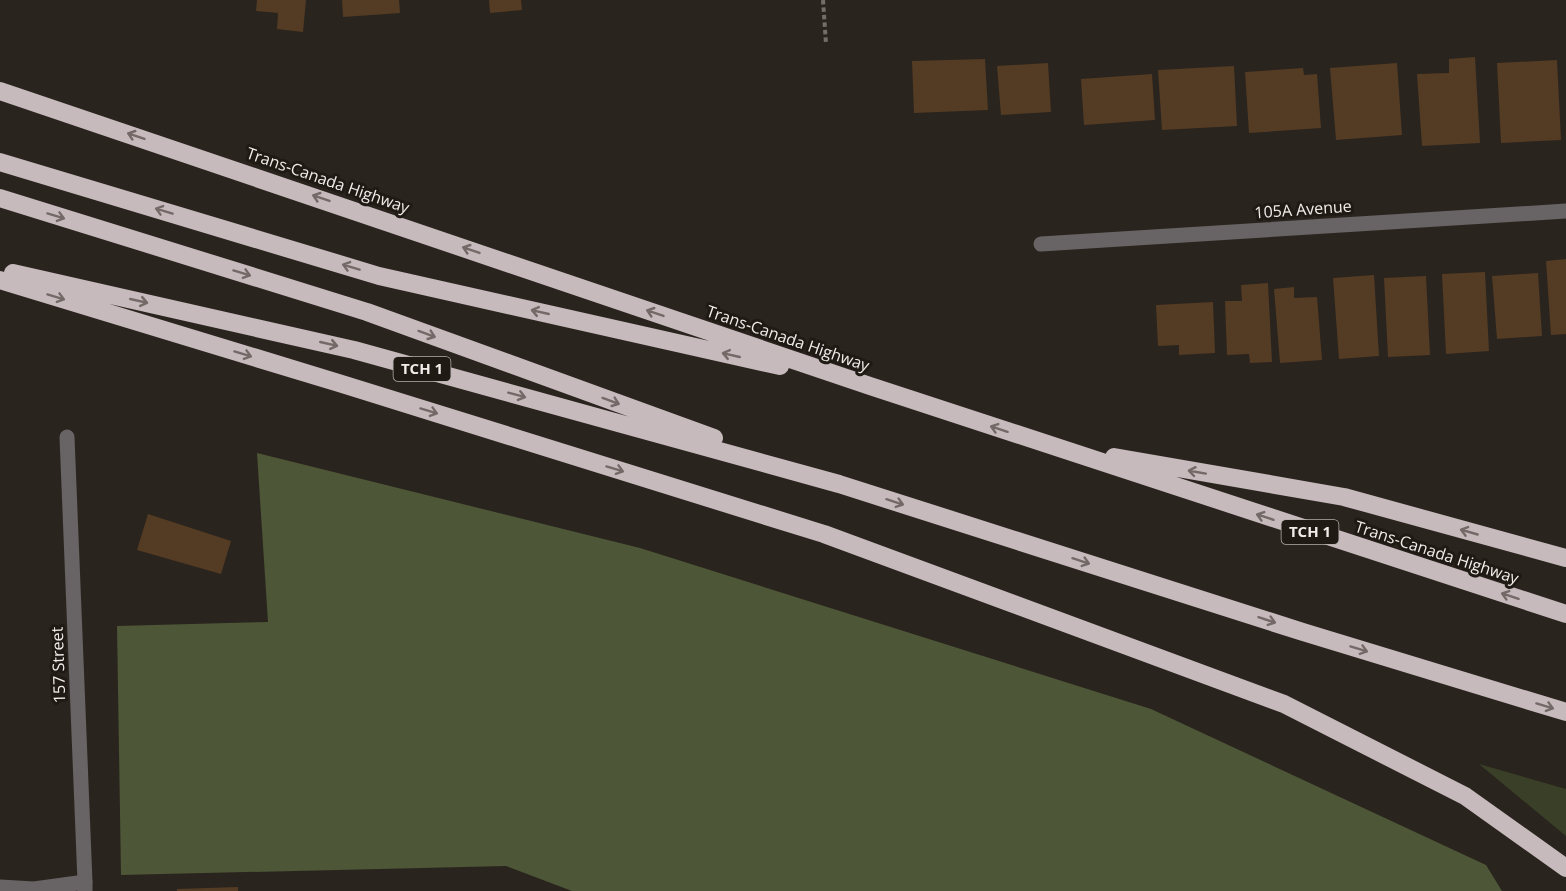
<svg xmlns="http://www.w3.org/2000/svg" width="1566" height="891" font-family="'Open Sans',sans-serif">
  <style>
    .green { fill: #394027 }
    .forest { fill: #4d5636 }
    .building { fill: #543b23 }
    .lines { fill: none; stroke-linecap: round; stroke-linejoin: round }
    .path { stroke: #736e69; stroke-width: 4; stroke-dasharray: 4.5 3; stroke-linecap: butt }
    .minor { stroke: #686364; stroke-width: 15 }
    .tertiary { stroke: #686364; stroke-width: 15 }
    .motorway { stroke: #c6babc; stroke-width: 18 }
    .oneway { stroke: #736a68 }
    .labels { text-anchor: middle; stroke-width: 6; stroke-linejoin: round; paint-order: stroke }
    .shield { fill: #201a15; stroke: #b3aeaa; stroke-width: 1.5 }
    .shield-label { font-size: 15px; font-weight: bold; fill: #f2edea }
    .street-label { font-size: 16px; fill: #f2edea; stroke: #201a15 }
  </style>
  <rect width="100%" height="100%" fill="#2a241e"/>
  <!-- green -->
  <path class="green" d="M1479,764L1566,789V836Z"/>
  <!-- forest -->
  <path class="forest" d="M257,453L640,548L1151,709L1486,865L1502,891H572L506,866L121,875L117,626L268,622Z"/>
  <!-- building -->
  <path class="building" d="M257,0H306L303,32L277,29L278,13L256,11Z
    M342,0H399L400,13L343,17Z
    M489,0H521L522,10L490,13Z
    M1475,57L1480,143L1422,146L1417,74L1449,73V59Z
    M985,59L988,110L914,113L912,61Z
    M1557,60L1561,140L1501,143L1497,63Z
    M1048,63L1051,112L1001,115L997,66Z
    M1397,63L1402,135L1336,140L1330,68Z
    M1234,66L1237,126L1162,130L1158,70Z
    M1303,68L1304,75L1317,74L1321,128L1249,133L1245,72Z
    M1152,74L1155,120L1084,125L1081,79Z
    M1566,259V334L1551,335L1546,261Z
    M1485,272L1489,351L1446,354L1442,274Z
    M1538,273L1542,336L1497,339L1492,276Z
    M1374,275L1379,356L1339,359L1333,278Z
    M1426,276L1430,355L1388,357L1384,278Z
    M1268,283L1272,362L1250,363L1249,354L1227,355L1225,301H1242L1241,285Z
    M1294,287V298L1317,297L1322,360L1280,363L1274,289Z
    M1213,302L1215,353L1179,355V345L1158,346L1156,305Z
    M148,514L231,541L221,574L137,550Z
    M238,887V891H177V889Z"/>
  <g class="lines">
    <!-- path -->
    <path class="path" d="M823,0L826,44"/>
    <!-- minor -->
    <path class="minor" d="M1041,244L1566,211
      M67,437L85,882"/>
    <!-- tertiary -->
    <path class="tertiary" d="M0,887L34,889L85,882V891"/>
    <!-- motorway -->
    <path class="motorway" d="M0,91L870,386L1566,614
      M0,162L379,276L780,366
      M0,198L367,312L714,438
      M13,273L354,350L839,484L1303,632L1566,712
      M0,280L342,384L824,534L1284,704L1465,796L1566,868
      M1114,457L1344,497L1566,558"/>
  </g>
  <!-- one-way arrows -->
  <defs><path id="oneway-shaft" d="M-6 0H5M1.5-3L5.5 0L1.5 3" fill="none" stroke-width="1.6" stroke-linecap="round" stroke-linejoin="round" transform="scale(1.5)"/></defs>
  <g class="oneway">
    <use href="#oneway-shaft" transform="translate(136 136) rotate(-161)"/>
    <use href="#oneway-shaft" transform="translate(321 198) rotate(-161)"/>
    <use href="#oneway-shaft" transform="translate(164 211) rotate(-163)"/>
    <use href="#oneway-shaft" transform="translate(56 216) rotate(17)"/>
    <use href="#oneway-shaft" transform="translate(471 250) rotate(-161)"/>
    <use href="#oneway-shaft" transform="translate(351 267) rotate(-163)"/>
    <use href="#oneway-shaft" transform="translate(242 273) rotate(17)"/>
    <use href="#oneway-shaft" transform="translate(56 297) rotate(17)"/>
    <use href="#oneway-shaft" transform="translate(139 301) rotate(13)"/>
    <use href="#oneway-shaft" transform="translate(540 312) rotate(-167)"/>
    <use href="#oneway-shaft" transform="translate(655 313) rotate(-161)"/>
    <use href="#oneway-shaft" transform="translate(427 334) rotate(20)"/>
    <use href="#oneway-shaft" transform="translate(329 344) rotate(13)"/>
    <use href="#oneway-shaft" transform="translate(243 354) rotate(17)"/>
    <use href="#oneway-shaft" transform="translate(731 355) rotate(-167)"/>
    <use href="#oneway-shaft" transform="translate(517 395) rotate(15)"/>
    <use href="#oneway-shaft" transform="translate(611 401) rotate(20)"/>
    <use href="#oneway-shaft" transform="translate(429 411) rotate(17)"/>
    <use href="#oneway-shaft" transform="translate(999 429) rotate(-162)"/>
    <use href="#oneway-shaft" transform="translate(615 469) rotate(17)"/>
    <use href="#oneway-shaft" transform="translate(1197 472) rotate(-170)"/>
    <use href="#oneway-shaft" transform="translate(895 502) rotate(18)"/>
    <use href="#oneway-shaft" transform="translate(1265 517) rotate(-162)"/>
    <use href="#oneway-shaft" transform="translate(1469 532) rotate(-164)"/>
    <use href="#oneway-shaft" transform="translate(1081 561) rotate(18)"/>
    <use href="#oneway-shaft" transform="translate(1510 596) rotate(-162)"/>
    <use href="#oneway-shaft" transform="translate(1267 620) rotate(18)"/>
    <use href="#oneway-shaft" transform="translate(1359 649) rotate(17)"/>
    <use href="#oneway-shaft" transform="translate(1545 706) rotate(17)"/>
  </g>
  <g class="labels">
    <!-- shield labels -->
    <g class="shield">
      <rect x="393.5" y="357" width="57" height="24" rx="4.5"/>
      <rect x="1281.5" y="520" width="57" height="24" rx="4.5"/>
    </g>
    <g class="shield-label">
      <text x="422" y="374">TCH 1</text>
      <text x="1310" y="537">TCH 1</text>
    </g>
    <!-- street labels -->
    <g class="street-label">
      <text transform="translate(328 180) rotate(19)" y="6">Trans-Canada Highway</text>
      <text transform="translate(1303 209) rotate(-4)" y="6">105A Avenue</text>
      <text transform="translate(788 338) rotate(19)" y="6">Trans-Canada Highway</text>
      <text transform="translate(1437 552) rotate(18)" y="6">Trans-Canada Highway</text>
      <text transform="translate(58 665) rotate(-92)" y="6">157 Street</text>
    </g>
  </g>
</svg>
